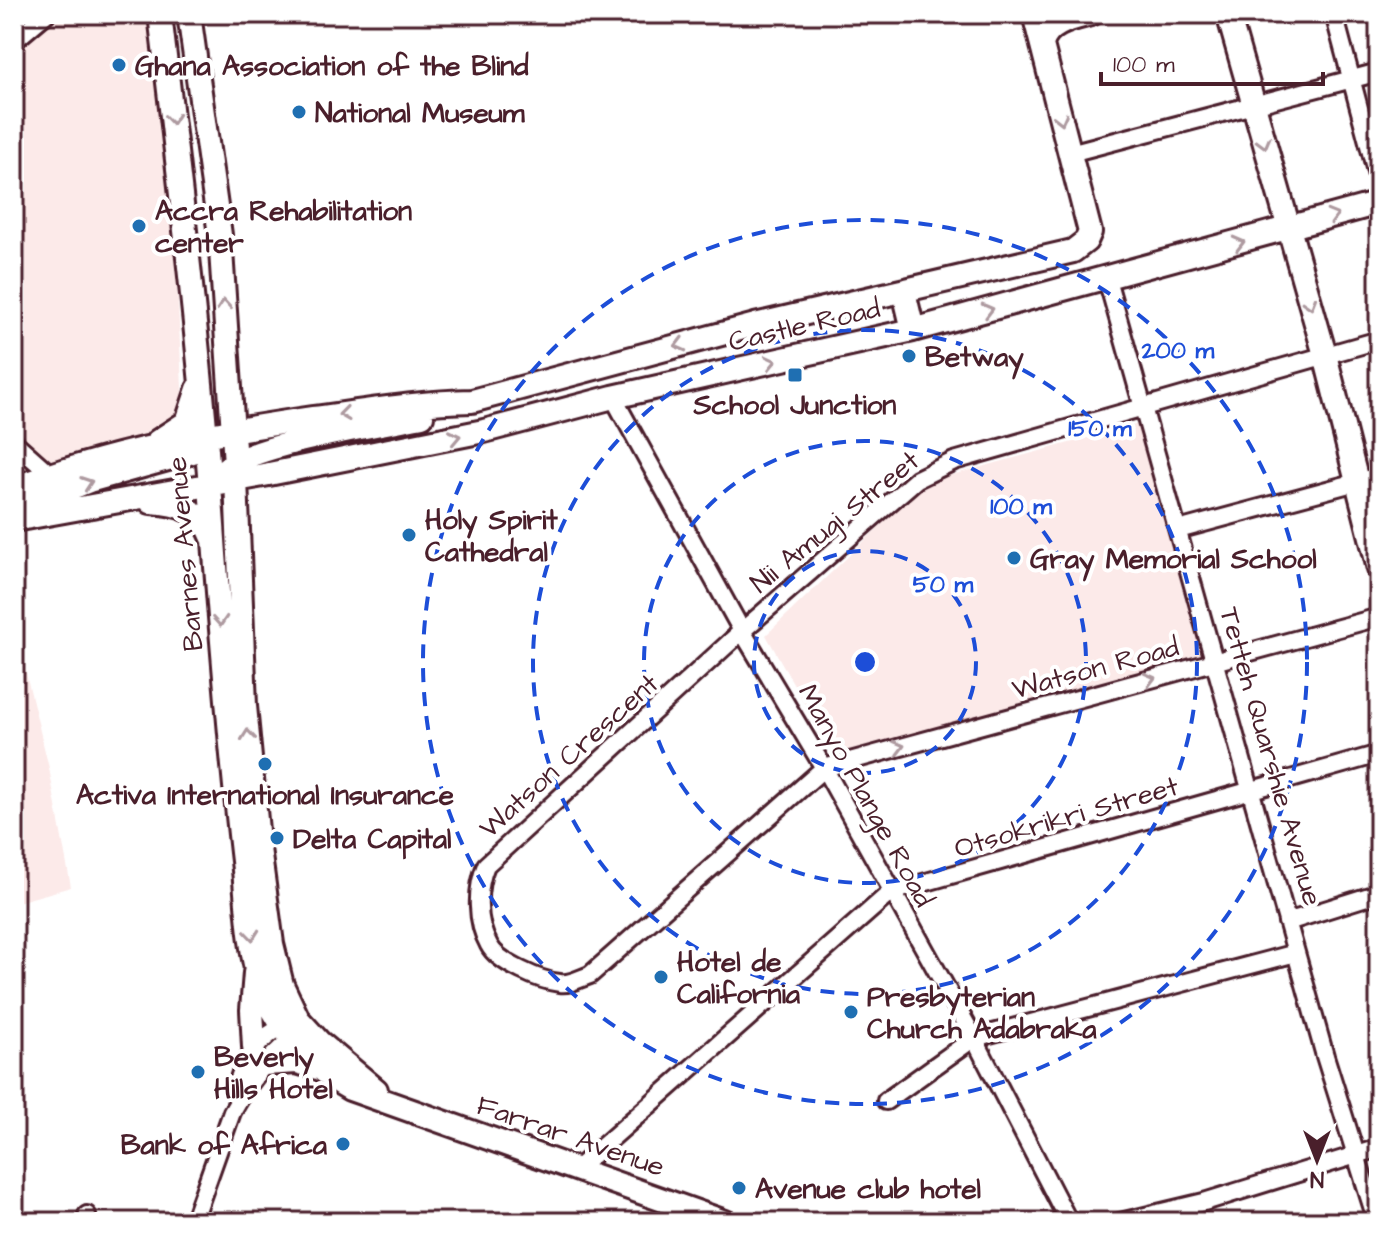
<svg xmlns="http://www.w3.org/2000/svg" width="1393" height="1236" font-family="'Architects Daughter',sans-serif">
  <style>
    .built { fill: #fceae9 }
    .lines { fill: none; stroke-linecap: round; stroke-linejoin: round }
    .street-casing { stroke: #4a1f2b; stroke-width: 22 }
    .secondary-casing { stroke: #4a1f2b; stroke-width: 28 }
    .street { stroke: #fff; stroke-width: 16 }
    .secondary { stroke: #fff; stroke-width: 22 }
    .oneway { stroke: #ae9aa0 }
    .ring { fill: none; stroke: #1d4ed8; stroke-width: 4; stroke-dasharray: 14 10 }
    .poi-dot { fill: #1f6fb2; stroke: #fff; stroke-width: 3 }
    .labels { text-anchor: middle; stroke-width: 8; stroke-linejoin: round; paint-order: stroke }
    .poi-label { font-size: 28px; font-weight: bold; fill: #4a1f2b; stroke: #fff; text-anchor: start }
    .street-label { font-size: 28px; fill: #4a1f2b; stroke: #fff }
    .centre { fill: #1d4ed8; stroke: #fff; stroke-width: 4 }
    .ring-label { font-size: 24px; text-anchor: middle; font-weight: bold; fill: #1d4ed8; stroke: #fff; stroke-width: 8; stroke-linejoin: round; paint-order: stroke }
  </style>
  <rect width="100%" height="100%" fill="#fff"/>
  <filter id="ink" filterUnits="userSpaceOnUse"><feTurbulence type="fractalNoise" baseFrequency=".0125" numOctaves="2"/><feDisplacementMap in="SourceGraphic" scale="16" xChannelSelector="R" yChannelSelector="G"/><feConvolveMatrix kernelMatrix="1 2 1 2 8 2 1 2 1" color-interpolation-filters="sRGB"/></filter>
  <g filter="url(#ink)">
    <!-- built -->
    <path class="built" d="M14,14H154L175,238L184,430L14,480Z
      M1146,422L1208,659L833,754L766,635L926,482Z
      M14,624L49,768L71,887L14,903Z"/>
    <g class="lines">
      <defs>
        <path id="street" d="M1334,14L1379,183
          M14,41L46,14
          M1070,153L1379,72
          M1107,279L1325,1056L1377,1222
          M1379,340L954,461L917,479L742,631L486,865C476,889 476,922 489,945C498,963 541,981 560,983C569,985 581,978 590,975L824,768L1379,617
          M613,397L742,631L824,768L974,1038L1069,1222
          M14,442L50,474
          M1178,530L1379,476
          M1287,922L1379,893
          M235,1095C240,1061 260,1035 291,1022
          M886,1101L974,1038L1296,953
          M578,1168L891,892L1379,754
          M85,1222L87,1215
          M193,1222L232,1112C249,1081 270,1055 298,1033
          M1120,1222L1204,1202L1379,1148"/>
        <path id="secondary" d="M160,14C181,194 203,374 215,554C223,657 231,759 243,861C247,893 248,939 256,968C269,1018 306,1064 350,1089L725,1222
          M189,14L220,235L236,479L245,706L258,841L272,944L282,985L298,1019L319,1042L376,1090
          M1228,14L1325,355L1379,569
          M1042,44C1048,23 1072,19 1091,14
          M904,292L913,330
          M158,441L187,422L198,389
          M225,469C254,444 379,425 422,416
          M14,488C111,451 211,433 313,418C366,411 418,402 472,401L755,325L1073,251L1086,241L1090,232L1034,14
          M151,502C179,504 202,509 213,538
          M14,511L89,481L193,452
          M14,520L269,474L484,431L613,397L913,330L1379,203
          M254,1047L252,1010L255,973
          M264,1064L297,1062L317,1068"/>
      </defs>
      <!-- street casing -->
      <use href="#street" class="street-casing"/>
      <!-- secondary casing -->
      <use href="#secondary" class="secondary-casing"/>
      <!-- street -->
      <use href="#street" class="street"/>
      <!-- secondary -->
      <use href="#secondary" class="secondary"/>
    </g>
    <!-- one-way arrows -->
    <defs><path id="oneway-chevron" d="M-2-3.5L2.5 0L-2 3.5" fill="none" stroke-width="1.6" stroke-linecap="round" stroke-linejoin="round" transform="scale(2)"/></defs>
    <g class="oneway">
      <use href="#oneway-chevron" transform="translate(172 119) rotate(84)"/>
      <use href="#oneway-chevron" transform="translate(1061 119) rotate(76)"/>
      <use href="#oneway-chevron" transform="translate(1264 143) rotate(75)"/>
      <use href="#oneway-chevron" transform="translate(1333 216) rotate(-16)"/>
      <use href="#oneway-chevron" transform="translate(1239 243) rotate(-15)"/>
      <use href="#oneway-chevron" transform="translate(1310 304) rotate(73)"/>
      <use href="#oneway-chevron" transform="translate(224 305) rotate(-94)"/>
      <use href="#oneway-chevron" transform="translate(988 310) rotate(-15)"/>
      <use href="#oneway-chevron" transform="translate(680 345) rotate(165)"/>
      <use href="#oneway-chevron" transform="translate(771 362) rotate(-13)"/>
      <use href="#oneway-chevron" transform="translate(344 414) rotate(172)"/>
      <use href="#oneway-chevron" transform="translate(455 437) rotate(-12)"/>
      <use href="#oneway-chevron" transform="translate(87 483) rotate(-19)"/>
      <use href="#oneway-chevron" transform="translate(220 621) rotate(86)"/>
      <use href="#oneway-chevron" transform="translate(1150 679) rotate(-15)"/>
      <use href="#oneway-chevron" transform="translate(248 735) rotate(-96)"/>
      <use href="#oneway-chevron" transform="translate(899 747) rotate(-15)"/>
      <use href="#oneway-chevron" transform="translate(252 935) rotate(84)"/>
    </g>
  </g>
  <!-- distance rings -->
  <g class="ring">
    <circle cx="865" cy="662" r="111"/>
    <circle cx="865" cy="662" r="221"/>
    <circle cx="865" cy="662" r="332"/>
    <circle cx="865" cy="662" r="442"/>
  </g>
  <!-- markers -->
  <g class="poi-dot">
    <circle cx="119" cy="65" r="8"/>
    <circle cx="299" cy="112" r="8"/>
    <circle cx="139" cy="226" r="8"/>
    <circle cx="909" cy="356" r="8"/>
    <rect x="787" y="367" width="16" height="16" rx="4"/>
    <circle cx="409" cy="535" r="8"/>
    <circle cx="1014" cy="558" r="8"/>
    <circle cx="265" cy="764" r="8"/>
    <circle cx="277" cy="838" r="8"/>
    <circle cx="661" cy="977" r="8"/>
    <circle cx="851" cy="1012" r="8"/>
    <circle cx="198" cy="1072" r="8"/>
    <circle cx="343" cy="1144" r="8"/>
    <circle cx="739" cy="1188" r="8"/>
  </g>
  <g class="labels">
    <!-- poi labels -->
    <g class="poi-label">
      <text x="135" y="75">Ghana Association of the Blind</text>
      <text x="315" y="122">National Museum</text>
      <text x="155" y="220">Accra Rehabilitation<tspan x="155" dy="32">center</tspan></text>
      <text x="925" y="366">Betway</text>
      <text x="795" y="414" text-anchor="middle">School Junction</text>
      <text x="425" y="529">Holy Spirit<tspan x="425" dy="32">Cathedral</tspan></text>
      <text x="1030" y="568">Gray Memorial School</text>
      <text x="265" y="804" text-anchor="middle">Activa International Insurance</text>
      <text x="293" y="848">Delta Capital</text>
      <text x="677" y="971">Hotel de<tspan x="677" dy="32">California</tspan></text>
      <text x="867" y="1006">Presbyterian<tspan x="867" dy="32">Church Adabraka</tspan></text>
      <text x="214" y="1066">Beverly<tspan x="214" dy="32">Hills Hotel</tspan></text>
      <text x="327" y="1154" text-anchor="end">Bank of Africa</text>
      <text x="755" y="1198">Avenue club hotel</text>
    </g>
    <!-- street labels -->
    <g class="street-label">
      <text transform="translate(804 324) rotate(-13)" y="10">Castle Road</text>
      <text transform="translate(834 521) rotate(-39)" y="10">Nii Amugi Street</text>
      <text transform="translate(184 554) rotate(-95)" y="10">Barnes Avenue</text>
      <text transform="translate(1095 667) rotate(-15)" y="10">Watson Road</text>
      <text transform="translate(568 755) rotate(-42)" y="10">Watson Crescent</text>
      <text transform="translate(1272 756) rotate(74)" y="10">Tetteh Quarshie Avenue</text>
      <text transform="translate(867 795) rotate(61)" y="10">Manyo Plange Road</text>
      <text transform="translate(1066 816) rotate(-16)" y="10">Otsokrikri Street</text>
      <text transform="translate(571 1135) rotate(19)" y="10">Farrar Avenue</text>
    </g>
  </g>
  <circle cx="865" cy="662" r="12" class="centre"/>
  <g class="ring-label">
    <text x="1178" y="358">200 m</text>
    <text x="1100" y="436">150 m</text>
    <text x="1021" y="514">100 m</text>
    <text x="943" y="592">50 m</text>
  </g>
  <!-- margin -->
  <rect width="1393" height="1236" fill="none" stroke="#fff" stroke-width="48"/>
  <rect x="24" y="24" width="1345" height="1188" fill="none" stroke="#4a1f2b" stroke-width="3" filter="url(#ink)"/>
  <!-- north arrow -->
  <g transform="translate(1317 1160) rotate(180)" stroke="#ffffff" stroke-width="6" paint-order="stroke">
  <path d="M0-6L14 30L0 20L-14 30Z" fill="#4a1f2b"/>
  <text y="-12" font-size="22" font-weight="bold" text-anchor="middle" fill="#4a1f2b">N</text>
  </g>
  <!-- scale -->
  <path d="M1101 72v12h222v-12" fill="none" stroke="#4a1f2b" stroke-width="4"/>
  <text x="1113" y="72" font-size="24" fill="#4a1f2b" stroke="#ffffff" stroke-width="6" paint-order="stroke">100 m</text>
</svg>
